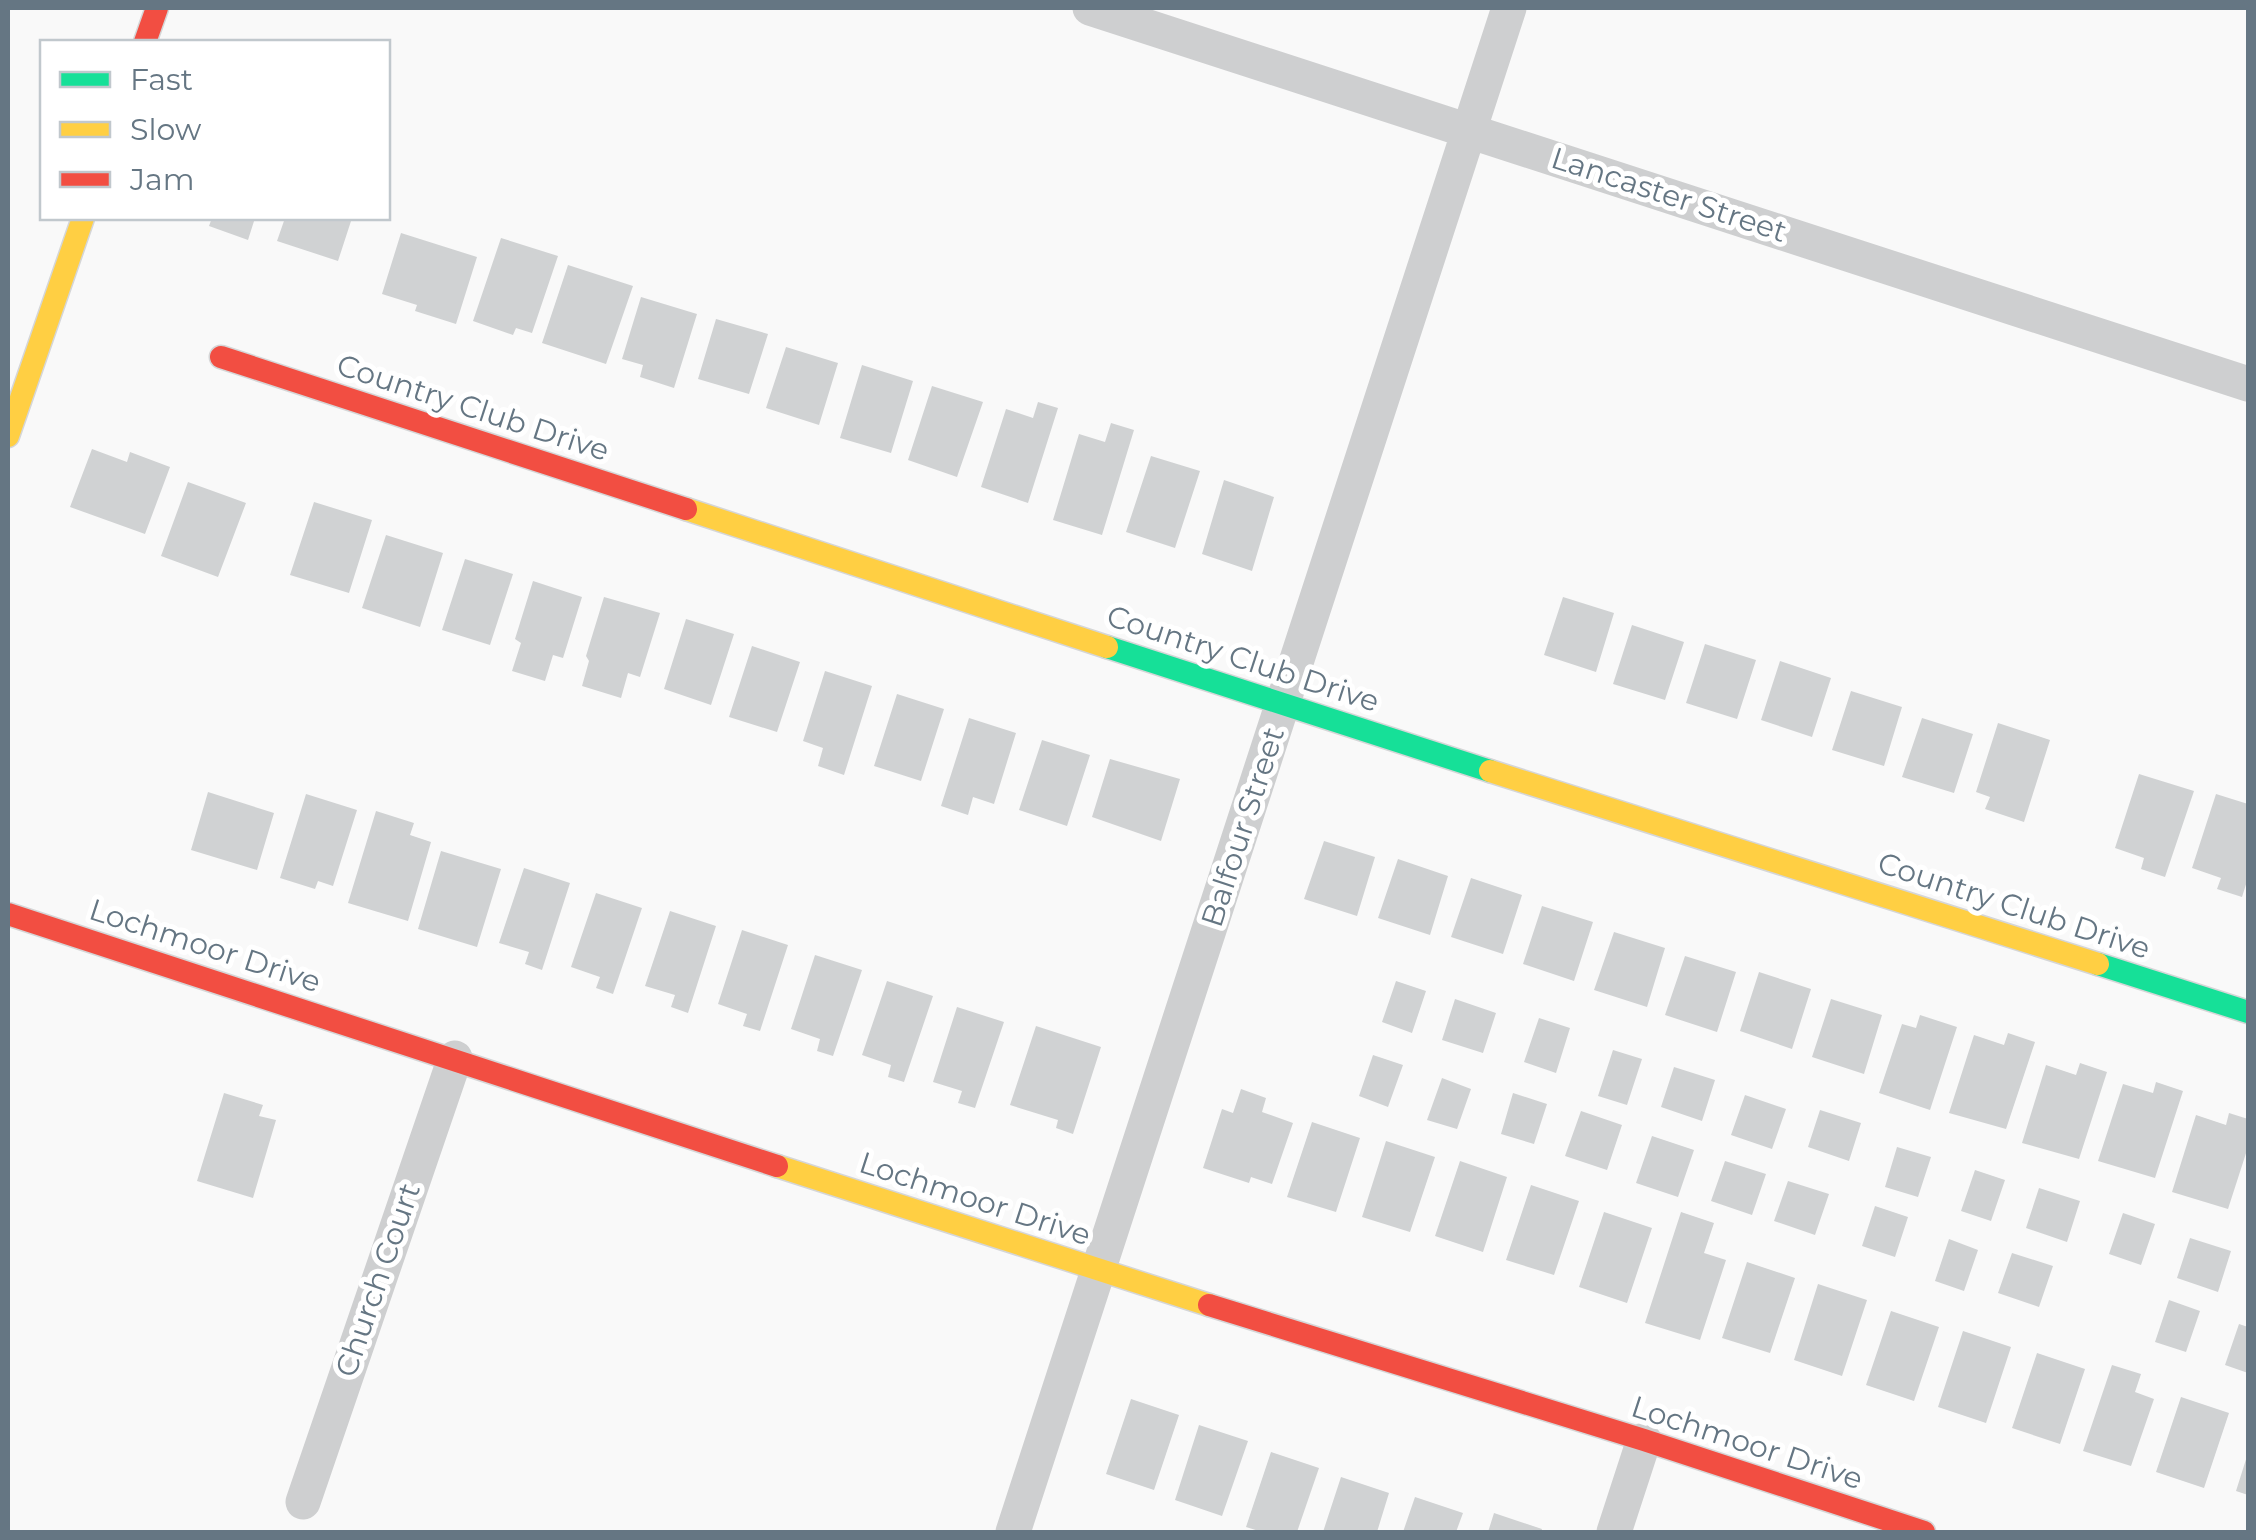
<svg xmlns="http://www.w3.org/2000/svg" width="2256" height="1540" font-family="Montserrat,sans-serif">
  <style>
    .building { fill: #d0d2d3 }
    .lines { fill: none; stroke-linecap: round; stroke-linejoin: round }
    .fast-casing { stroke: #d5d6d7; stroke-width: 25 }
    .slow-casing { stroke: #d5d6d7; stroke-width: 25 }
    .jam-casing { stroke: #d5d6d7; stroke-width: 25 }
    .street { stroke: #cecfd0; stroke-width: 35 }
    .fast { stroke: #16e098; stroke-width: 22 }
    .slow { stroke: #ffcf43; stroke-width: 22 }
    .jam { stroke: #f24e42; stroke-width: 22 }
    .labels { text-anchor: middle; stroke-width: 10; stroke-linejoin: round; paint-order: stroke }
    .street-label { font-size: 30px; fill: #657683; stroke: #fff }
  </style>
  <rect width="100%" height="100%" fill="#f9f9f9"/>
  <!-- building -->
  <path class="building" d="M212,218H255L248,240L209,226Z
    M285,218H352L338,261L277,241Z
    M401,233L477,257L456,324L415,311L417,305L382,294Z
    M501,238L558,256L532,333L516,328L513,335L473,321Z
    M568,265L633,286L606,364L542,343Z
    M641,297L697,314L674,388L640,377L643,365L622,359Z
    M716,319L768,334L749,394L698,379Z
    M786,347L838,363L819,425L766,408Z
    M862,365L913,381L891,453L840,438Z
    M932,386L983,402L957,477L908,460Z
    M1038,402L1058,408L1028,503L981,487L1006,409L1033,418Z
    M1111,423L1134,430L1102,535L1053,520L1079,434L1105,442Z
    M92,449L127,462L130,452L170,467L145,534L70,507Z
    M1151,456L1200,471L1175,548L1126,532Z
    M1224,480L1274,497L1252,571L1202,554Z
    M188,482L246,503L218,577L161,556Z
    M314,502L372,520L349,593L290,575Z
    M386,535L443,553L420,627L362,608Z
    M465,559L513,574L490,645L442,630Z
    M533,581L582,597L563,658L553,655L545,681L512,671L521,643L515,639Z
    M604,597L660,613L640,677L628,673L621,698L582,686L589,661L586,656Z
    M1563,597L1614,613L1596,672L1544,655Z
    M686,619L734,634L711,705L664,689Z
    M1632,625L1684,642L1665,700L1613,684Z
    M1705,644L1756,660L1737,719L1686,703Z
    M752,646L800,662L777,732L729,717Z
    M1780,661L1831,678L1812,737L1761,720Z
    M825,671L872,686L844,775L818,766L823,748L803,741Z
    M1851,691L1902,707L1884,766L1832,750Z
    M897,694L944,709L921,781L874,766Z
    M969,718L1016,733L994,804L973,797L968,815L941,806Z
    M1922,718L1973,734L1954,793L1902,777Z
    M1998,723L2050,740L2024,822L1985,809L1990,797L1976,792Z
    M1042,740L1090,755L1067,826L1019,810Z
    M1110,759L1180,779L1161,841L1092,817Z
    M2139,774L2194,791L2165,877L2141,869L2144,858L2115,848Z
    M208,792L274,813L257,870L191,850Z
    M306,794L357,810L333,886L318,881L315,889L280,878Z
    M2216,794L2248,804V878L2242,897L2217,889L2221,878L2192,868Z
    M376,811L414,823L410,835L431,842L408,921L348,903Z
    M1324,841L1375,857L1357,916L1304,899Z
    M441,851L501,869L477,947L418,929Z
    M1398,859L1448,876L1430,935L1378,918Z
    M524,868L570,883L542,970L525,964L529,952L499,943Z
    M1471,878L1522,895L1503,954L1451,937Z
    M596,893L642,908L613,994L596,988L600,977L571,967Z
    M1542,906L1593,922L1574,981L1523,964Z
    M670,911L716,926L688,1013L671,1007L675,995L645,986Z
    M742,930L788,945L760,1031L743,1026L747,1014L718,1004Z
    M1614,932L1665,948L1647,1007L1594,990Z
    M815,955L862,970L833,1056L817,1051L820,1039L791,1029Z
    M1685,956L1736,972L1717,1032L1665,1015Z
    M1759,972L1811,989L1792,1049L1740,1031Z
    M887,981L933,996L904,1082L888,1077L891,1065L862,1055Z
    M1396,981L1426,991L1412,1033L1382,1022Z
    M1455,999L1496,1013L1483,1053L1442,1040Z
    M1831,999L1882,1015L1864,1074L1812,1057Z
    M957,1007L1004,1022L975,1108L958,1103L962,1091L933,1082Z
    M1920,1015L1957,1027L1930,1110L1879,1093L1902,1024L1916,1028Z
    M1539,1018L1570,1028L1556,1073L1524,1062Z
    M1036,1026L1101,1047L1073,1134L1056,1128L1058,1120L1010,1105Z
    M2008,1033L2035,1042L2006,1129L1949,1113L1974,1035L2004,1045Z
    M1613,1050L1642,1059L1627,1105L1598,1096Z
    M1373,1055L1403,1065L1388,1107L1359,1096Z
    M2080,1063L2107,1072L2079,1159L2022,1143L2046,1065L2076,1075Z
    M1674,1067L1715,1080L1702,1121L1661,1107Z
    M1442,1078L1471,1089L1457,1129L1427,1120Z
    M2156,1082L2183,1091L2155,1178L2098,1161L2123,1084L2153,1093Z
    M1241,1089L1266,1098L1262,1112L1293,1123L1272,1184L1251,1177L1249,1183L1203,1168L1222,1109L1233,1113Z
    M224,1093L263,1105L259,1116L276,1120L253,1198L197,1181Z
    M1513,1093L1547,1104L1534,1144L1501,1134Z
    M1745,1095L1786,1109L1772,1149L1731,1135Z
    M1820,1110L1861,1123L1849,1161L1808,1147Z
    M1581,1111L1622,1125L1607,1170L1565,1156Z
    M2229,1113L2248,1119V1147L2228,1209L2172,1192L2196,1115L2226,1125Z
    M1312,1122L1360,1138L1336,1212L1287,1197Z
    M1652,1136L1694,1150L1678,1197L1636,1183Z
    M1386,1141L1435,1157L1410,1232L1362,1217Z
    M1897,1147L1931,1157L1918,1197L1885,1187Z
    M1460,1161L1507,1177L1483,1252L1435,1236Z
    M1725,1161L1766,1174L1752,1215L1711,1201Z
    M1975,1170L2005,1180L1991,1221L1961,1211Z
    M1788,1181L1829,1194L1815,1235L1774,1221Z
    M1531,1185L1579,1201L1554,1275L1506,1260Z
    M2039,1188L2080,1201L2067,1242L2026,1228Z
    M1875,1206L1908,1217L1895,1257L1862,1246Z
    M1604,1212L1652,1228L1627,1303L1579,1287Z
    M1681,1212L1714,1223L1704,1253L1726,1260L1700,1340L1645,1323Z
    M2123,1213L2155,1224L2141,1265L2109,1254Z
    M2190,1238L2231,1251L2218,1292L2177,1278Z
    M1949,1239L1978,1250L1964,1291L1935,1281Z
    M2012,1253L2053,1266L2039,1307L1998,1293Z
    M1747,1262L1795,1278L1770,1353L1722,1338Z
    M1818,1284L1867,1300L1842,1376L1794,1360Z
    M2169,1300L2200,1311L2186,1352L2155,1342Z
    M1891,1311L1939,1327L1914,1401L1866,1385Z
    M2239,1324L2248,1327V1373L2225,1365Z
    M1963,1331L2011,1347L1986,1423L1938,1407Z
    M2037,1353L2085,1369L2060,1444L2012,1428Z
    M2112,1365L2141,1374L2135,1392L2154,1399L2131,1466L2083,1451Z
    M2181,1397L2229,1413L2204,1488L2156,1472Z
    M1131,1399L1179,1415L1154,1490L1106,1474Z
    M1199,1425L1248,1441L1222,1516L1175,1500Z
    M1271,1452L1319,1468L1297,1532H1262L1246,1527Z
    M2248,1453V1495L2236,1491Z
    M1341,1477L1389,1493L1377,1532H1323Z
    M1415,1497L1463,1513L1456,1532H1403Z
    M1494,1513L1542,1529L1541,1532H1488Z"/>
  <g class="lines">
    <defs>
      <path id="fast" d="M1107,647L1490,771
        M2098,964L2248,1012"/>
      <path id="slow" d="M8,436L83,218
        M686,509L1107,647
        M1490,771L2098,964
        M777,1166L1209,1305"/>
      <path id="jam" d="M145,42L157,8
        M221,357L686,509
        M8,914L777,1166
        M1209,1305L1644,1440L1924,1532"/>
    </defs>
    <!-- fast casing -->
    <use href="#fast" class="fast-casing"/>
    <!-- slow casing -->
    <use href="#slow" class="slow-casing"/>
    <!-- jam casing -->
    <use href="#jam" class="jam-casing"/>
    <!-- street -->
    <path class="street" d="M1090,8L2248,384
      M303,1502L455,1058
      M1013,1532L1509,8
      M1614,1532L1644,1440"/>
    <!-- fast -->
    <use href="#fast" class="fast"/>
    <!-- slow -->
    <use href="#slow" class="slow"/>
    <!-- jam -->
    <use href="#jam" class="jam"/>
  </g>
  <g class="labels">
    <!-- street labels -->
    <g class="street-label">
      <text transform="translate(1669 195) rotate(18)" y="10">Lancaster Street</text>
      <text transform="translate(473 408) rotate(18)" y="10">Country Club Drive</text>
      <text transform="translate(1243 659) rotate(18)" y="10">Country Club Drive</text>
      <text transform="translate(1243 827) rotate(-72)" y="10">Balfour Street</text>
      <text transform="translate(2014 906) rotate(18)" y="10">Country Club Drive</text>
      <text transform="translate(205 946) rotate(18)" y="10">Lochmoor Drive</text>
      <text transform="translate(975 1199) rotate(18)" y="10">Lochmoor Drive</text>
      <text transform="translate(378 1280) rotate(-71)" y="10">Church Court</text>
      <text transform="translate(1747 1443) rotate(18)" y="10">Lochmoor Drive</text>
    </g>
  </g>
  <!-- border -->
  <rect width="2256" height="1540" fill="none" stroke="#657683" stroke-width="20"/>
  <!-- legend -->
  <rect x="40" y="40" width="350" height="180" fill="#ffffff" stroke="#c1c8cd" stroke-width="2.5"/>
  <rect x="60" y="72" width="50" height="15" fill="#16e098" stroke="#c1c8cd" stroke-width="2.5"/>
  <text x="130" y="90" font-size="30" fill="#657683">Fast</text>
  <rect x="60" y="122" width="50" height="15" fill="#ffcf43" stroke="#c1c8cd" stroke-width="2.5"/>
  <text x="130" y="140" font-size="30" fill="#657683">Slow</text>
  <rect x="60" y="172" width="50" height="15" fill="#f24e42" stroke="#c1c8cd" stroke-width="2.5"/>
  <text x="130" y="190" font-size="30" fill="#657683">Jam</text>
</svg>
